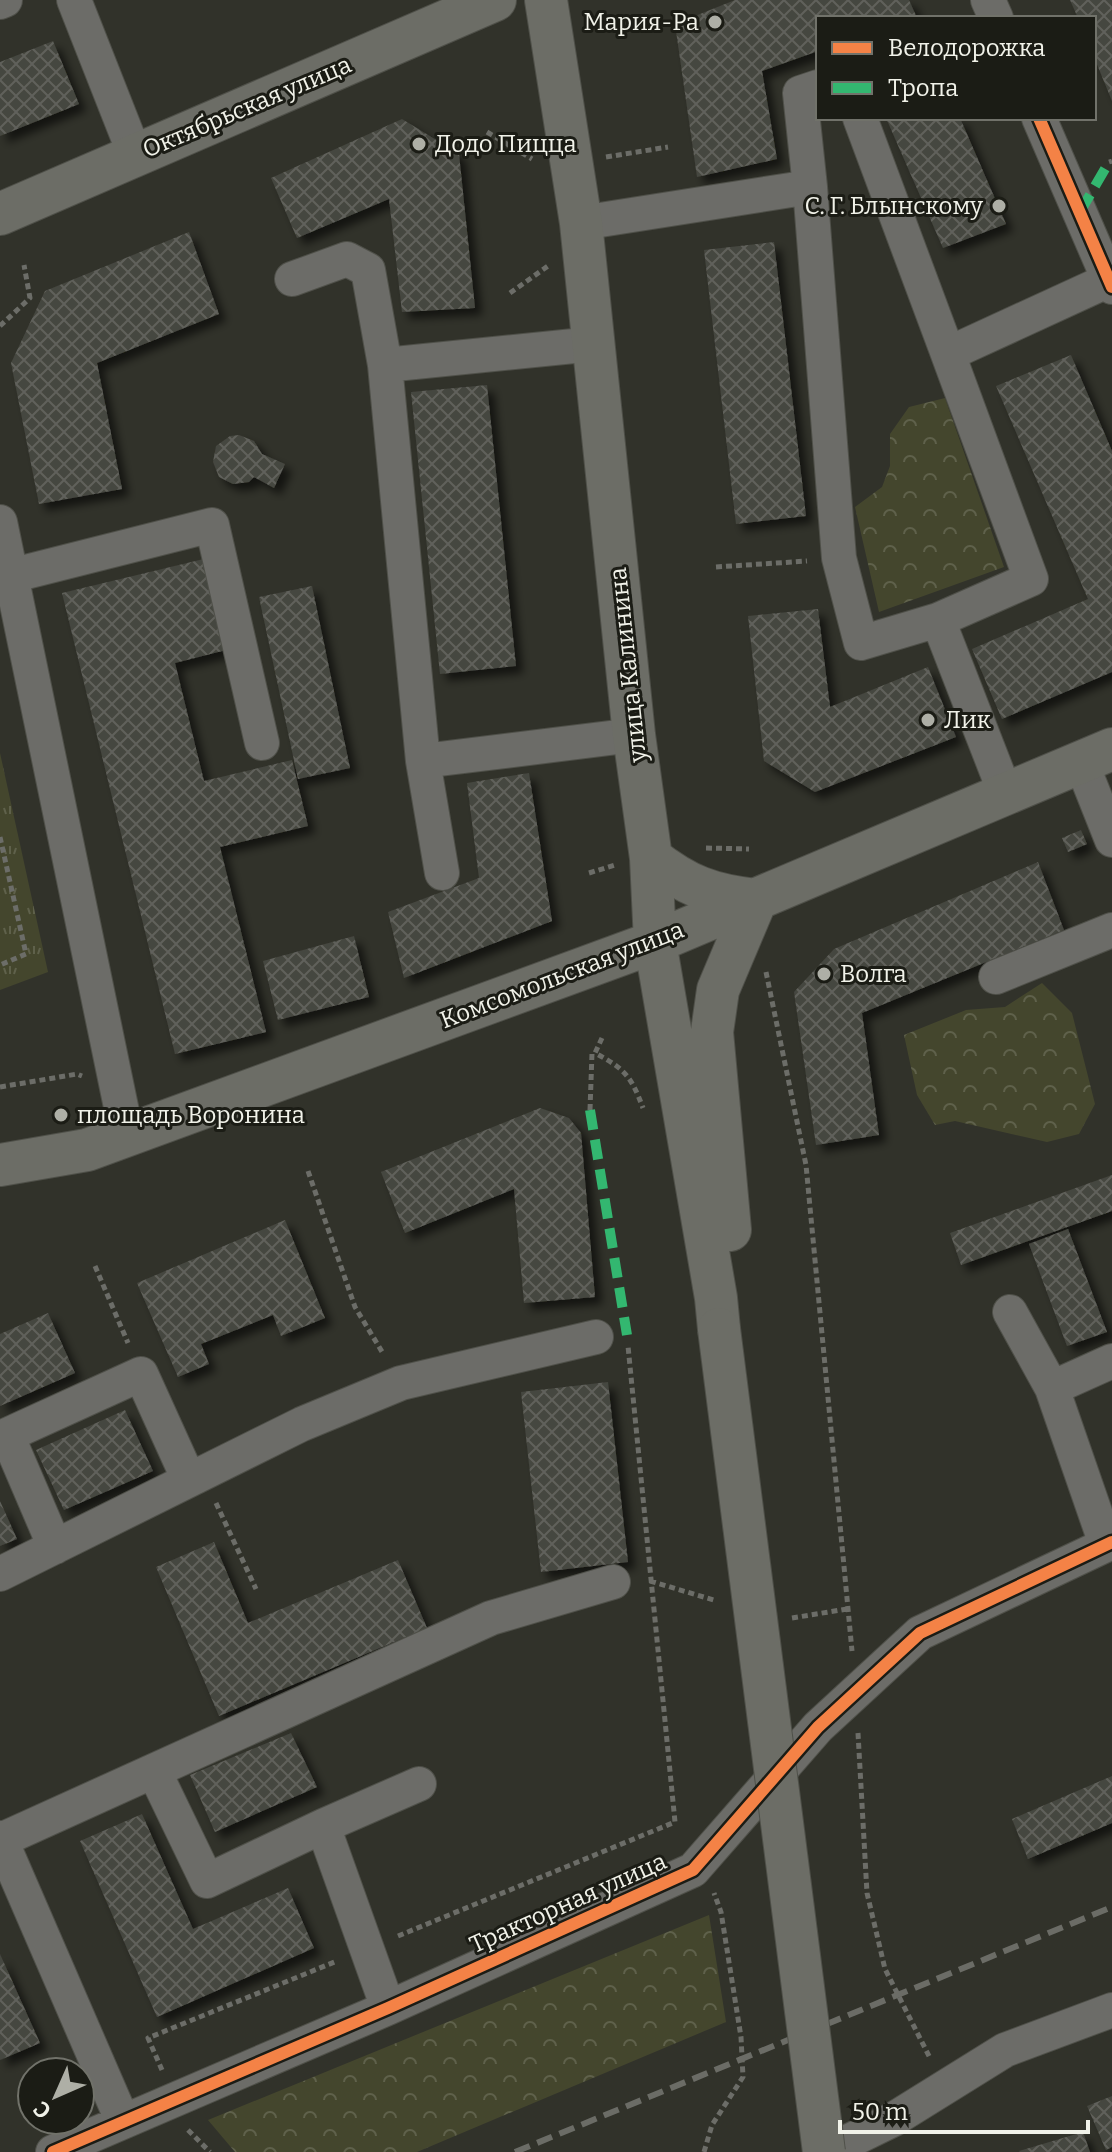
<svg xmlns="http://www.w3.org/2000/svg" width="1112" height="2152" font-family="Bitter,serif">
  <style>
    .grass { fill: url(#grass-tufts) }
    .forest { fill: url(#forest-crowns) }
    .building { fill: url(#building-cross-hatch); filter: url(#shadow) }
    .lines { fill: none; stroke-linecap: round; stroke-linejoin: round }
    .minor-casing { stroke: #4f5049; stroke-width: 36 }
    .major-casing { stroke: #4f5049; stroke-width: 44 }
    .path { stroke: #6c6d68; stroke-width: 5; stroke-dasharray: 6 4; stroke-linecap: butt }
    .minor { stroke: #6c6c68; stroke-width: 34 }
    .major { stroke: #6c6d66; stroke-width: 42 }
    .rail { stroke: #6b6c66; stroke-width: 6; stroke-dasharray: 16 8; stroke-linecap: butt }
    .major-bridge-casing { stroke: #4f5049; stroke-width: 44; stroke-linecap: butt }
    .major-bridge { stroke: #6c6d66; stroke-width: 42 }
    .quiet { stroke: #33b770; stroke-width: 10; stroke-dasharray: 20 10; stroke-linecap: butt }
    .cycleway-casing { stroke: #1b1c15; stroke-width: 17 }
    .cycleway { stroke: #f48246; stroke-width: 12 }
    .poi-dot { fill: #aeafa6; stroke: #1b1c15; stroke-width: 3 }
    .labels { text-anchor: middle; stroke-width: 6; stroke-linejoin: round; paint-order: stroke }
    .poi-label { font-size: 24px; fill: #f1f2e9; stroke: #1b1c15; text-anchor: start }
    .street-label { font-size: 24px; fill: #f1f2e9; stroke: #1b1c15 }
  </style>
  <defs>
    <pattern id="grass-tufts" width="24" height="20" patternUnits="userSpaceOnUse" patternTransform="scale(2)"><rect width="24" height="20" fill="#44462d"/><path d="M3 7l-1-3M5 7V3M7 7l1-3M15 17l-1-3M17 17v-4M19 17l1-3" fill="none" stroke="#5f614b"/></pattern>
    <pattern id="forest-crowns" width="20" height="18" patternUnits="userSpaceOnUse" patternTransform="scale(2)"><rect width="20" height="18" fill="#44462d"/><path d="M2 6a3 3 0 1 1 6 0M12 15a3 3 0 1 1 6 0" fill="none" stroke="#5f614b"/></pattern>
    <pattern id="building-cross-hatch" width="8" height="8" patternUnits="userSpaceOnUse" patternTransform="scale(2)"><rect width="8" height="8" fill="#45463f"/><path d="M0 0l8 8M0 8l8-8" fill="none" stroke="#60615b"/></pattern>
    <filter id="shadow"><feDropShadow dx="7" dy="7" stdDeviation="4" flood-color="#0009"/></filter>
  </defs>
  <rect width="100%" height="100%" fill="#31322a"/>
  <!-- grass -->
  <path class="grass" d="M0,753L48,972L0,990Z"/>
  <!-- forest -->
  <path class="forest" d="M945,398L1004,567L879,612L855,507L882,487L890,466V434L909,407Z
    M1042,983L1072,1013L1095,1104L1079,1134L1047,1142L955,1121L935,1125L917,1095L904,1035L966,1010L1005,1007Z
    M709,1915L726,2022L417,2152H235L208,2120Z"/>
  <!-- building -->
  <path class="building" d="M735,0H909L917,18H818V51L762,71L777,159L697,177L675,24Z
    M1070,0H1112V101L1094,57V18H1078Z
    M53,41L79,104L0,136V62Z
    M886,118H960L1006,224L943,248Z
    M402,119L459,154L475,308L402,312L389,199L297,238L271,178Z
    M189,232L219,314L97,363L122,489L39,504L11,363L45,291Z
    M774,242L806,516L736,524L704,250Z
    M1071,355L1112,451V672L1002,719L972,649L1088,599L996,386Z
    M487,385L516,666L440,674L411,392Z
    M239,435L254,441L262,454L285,464L274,488L254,477L249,482L233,484L219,477L213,462L216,446L230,436Z
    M212,557L234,648L175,663L204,781L292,760L308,826L220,847L266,1032L175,1054L62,593Z
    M312,586L350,768L298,779L259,597Z
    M818,609L830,707L928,667L956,737L815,792L764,761L748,616Z
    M529,773L552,921L404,978L388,912L479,878L467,783Z
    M1081,830L1087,844L1068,852L1062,838Z
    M1038,862L1064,930L862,1013L879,1135L816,1145L794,992L834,949Z
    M354,936L369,997L278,1020L263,961Z
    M540,1108L569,1118L581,1133L595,1297L524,1303L514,1189L405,1233L381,1172Z
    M1112,1175V1211L961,1265L950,1233Z
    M285,1220L325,1318L281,1336L273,1315L201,1344L209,1364L178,1377L137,1283Z
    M1068,1229L1107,1332L1067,1346L1029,1244Z
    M48,1313L75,1373L0,1406V1334Z
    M608,1382L628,1562L541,1572L521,1392Z
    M125,1410L153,1471L64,1510L36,1450Z
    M0,1501L17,1539L0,1546Z
    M214,1542L248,1623L398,1560L427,1628L219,1716L156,1567Z
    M291,1733L317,1787L215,1832L190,1775Z
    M1112,1776V1823L1028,1859L1012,1819Z
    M142,1814L193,1929L288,1888L314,1948L157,2017L80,1841Z
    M0,1954L40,2043L0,2060Z
    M1112,2096V2147L1106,2150L1087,2106Z
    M1083,2132L1090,2152H1020L1019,2151Z"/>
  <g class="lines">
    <defs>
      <path id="minor" d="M74,0L135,155
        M988,0L996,18
        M0,2L5,0
        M860,118L948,354L1109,280
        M1039,118L1112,287
        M810,187L839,558L861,643L938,620L1031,579L948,354
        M581,223L810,187L800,93L818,87
        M292,279L347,259L368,270L385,365L594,344
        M385,365L423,761
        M0,522L127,1136
        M10,576L212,525L262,743
        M938,620L1006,795
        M1081,762L1112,840
        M442,873L423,761L634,735
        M996,977L1112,930
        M1010,1312L1052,1388
        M1106,1544L1052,1388L1112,1361
        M55,1547L7,1435L141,1374L189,1480
        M0,1574L302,1424L401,1383L596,1337
        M154,1771L207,1881L323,1826
        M0,1838L123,2122
        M1,1840L491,1618L613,1582
        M388,2008L323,1826L419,1784
        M53,2152L388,2008L693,1870L818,1727L920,1633L1112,1542
        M827,2152L894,2119L1005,2050L1112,2010"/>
      <path id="major" d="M546,0L581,223L634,735L651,858L655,942L716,1298L719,1329
        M0,214L495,0
        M651,858C687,886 711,895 756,900L718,990L712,1032L730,1230
        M0,1165L87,1150L655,942L1112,749"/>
    </defs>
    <!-- minor casing -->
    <use href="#minor" class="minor-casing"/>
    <!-- major casing -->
    <use href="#major" class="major-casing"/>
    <!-- path -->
    <path class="path" d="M487,132L532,159
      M606,157L668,147
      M1109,162L1112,161
      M510,293L548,266
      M0,326L30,298L24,265
      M716,567L807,561
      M0,837L26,954L0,965
      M706,848L749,849
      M589,873L615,865
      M766,972L806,1165L852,1651
      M602,1038L595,1053C625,1069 631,1076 643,1108
      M0,1087L77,1074L82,1076
      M590,1110L592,1053
      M308,1171L355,1307L384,1355
      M95,1266L128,1343
      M216,1503L256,1589
      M650,1581L717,1601
      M792,1618L847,1609
      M858,1733L867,1893L885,1969L930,2058
      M398,1936L675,1822L628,1346
      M162,2070L148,2038L337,1961
      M188,2130L210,2152
      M704,2152L712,2125L743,2077L741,2037L721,1912L714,1893"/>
    <!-- minor -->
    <use href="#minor" class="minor"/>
    <!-- major -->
    <use href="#major" class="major"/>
    <!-- rail -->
    <path class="rail" d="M515,2152L1112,1907"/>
    <defs>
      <path id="major-bridge" d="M719,1329L824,2152"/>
    </defs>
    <!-- major-bridge casing -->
    <use href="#major-bridge" class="major-bridge-casing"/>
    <!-- major-bridge -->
    <use href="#major-bridge" class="major-bridge"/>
    <!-- quiet -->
    <path class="quiet" d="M1080,212L1109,162
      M590,1110L627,1335"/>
    <defs>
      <path id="cycleway" d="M1039,118L1112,287
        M53,2152L388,2008L693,1870L818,1727L920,1633L1112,1542"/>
    </defs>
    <!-- cycleway casing -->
    <use href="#cycleway" class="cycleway-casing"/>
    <!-- cycleway -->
    <use href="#cycleway" class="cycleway"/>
  </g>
  <!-- markers -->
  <g class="poi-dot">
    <circle cx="715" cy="22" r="8"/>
    <circle cx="419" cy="144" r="8"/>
    <circle cx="999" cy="206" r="8"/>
    <circle cx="928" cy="720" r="8"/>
    <circle cx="824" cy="974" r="8"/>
    <circle cx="61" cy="1115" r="8"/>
  </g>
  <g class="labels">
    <!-- poi labels -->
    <g class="poi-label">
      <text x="699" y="30" text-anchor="end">Мария-Ра</text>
      <text x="435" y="152">Додо Пицца</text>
      <text x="983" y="214" text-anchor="end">С. Г. Блынскому</text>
      <text x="944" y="728">Лик</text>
      <text x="840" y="982">Волга</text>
      <text x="77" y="1123">площадь Воронина</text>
    </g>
    <!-- street labels -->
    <g class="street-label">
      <text transform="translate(247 107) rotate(-23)" y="8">Октябрьская улица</text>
      <text transform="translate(628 665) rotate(-96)" y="8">улица Калинина</text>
      <text transform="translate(562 975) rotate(-21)" y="8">Комсомольская улица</text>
      <text transform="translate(568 1903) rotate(-24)" y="8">Тракторная улица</text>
    </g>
  </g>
  <!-- legend -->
  <rect x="816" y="16" width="280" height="104" fill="#1b1c15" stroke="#71726a" stroke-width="2"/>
  <rect x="832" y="42" width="40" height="12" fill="#f48246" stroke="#71726a" stroke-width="2"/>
  <text x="888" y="56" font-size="24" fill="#f1f2e9">Велодорожка</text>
  <rect x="832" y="82" width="40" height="12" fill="#33b770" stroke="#71726a" stroke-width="2"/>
  <text x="888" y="96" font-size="24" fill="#f1f2e9">Тропа</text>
  <!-- north arrow -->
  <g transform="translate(56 2096) rotate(225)"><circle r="38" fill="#1b1c15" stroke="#71726a" stroke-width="2"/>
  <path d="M0-6L14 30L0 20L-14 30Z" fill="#aeafa6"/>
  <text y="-12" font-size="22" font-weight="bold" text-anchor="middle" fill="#f1f2e9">С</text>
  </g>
  <!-- scale -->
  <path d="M840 2120v12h248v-12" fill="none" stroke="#f1f2e9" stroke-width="4"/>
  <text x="852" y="2120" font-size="24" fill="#f1f2e9" stroke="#1b1c15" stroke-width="6" paint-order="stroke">50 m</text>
</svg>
